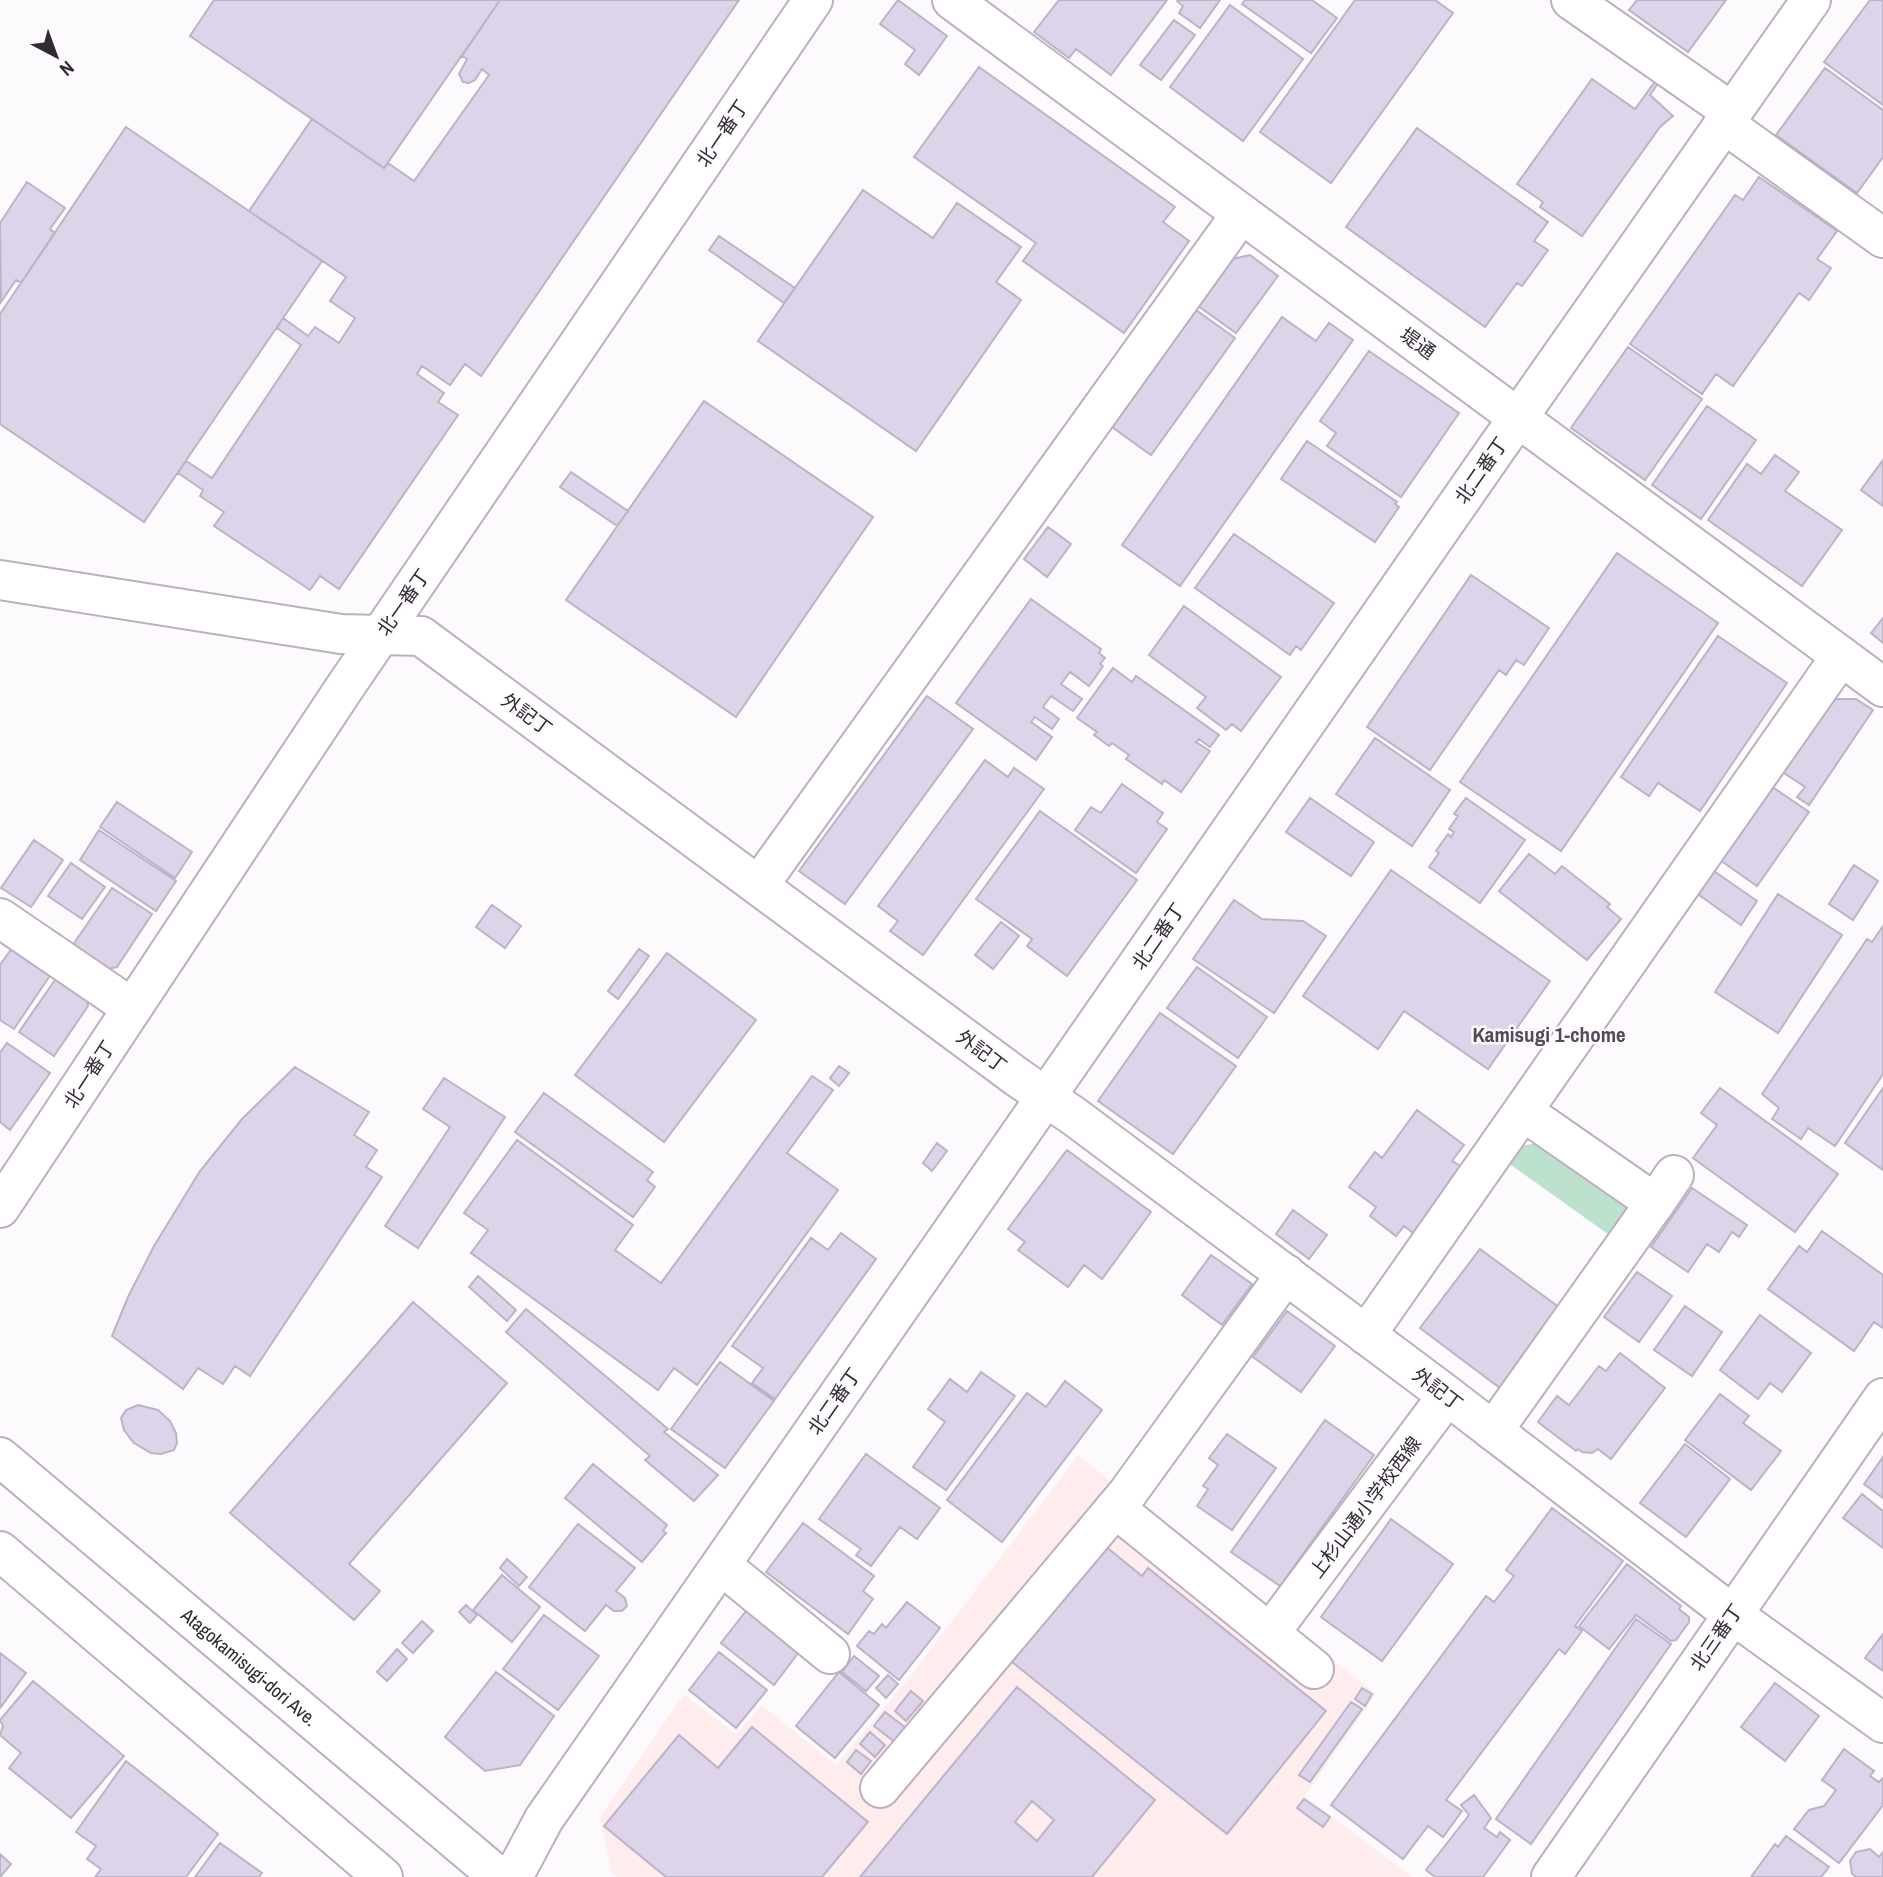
<svg xmlns="http://www.w3.org/2000/svg" width="1883" height="1877" font-family="'Archivo Narrow','Noto Sans JP',sans-serif">
  <style>
    .education { fill: #feedec }
    .green { fill: #bce2ce }
    .building { fill: #ddd4e9; stroke: #bbb3c7; stroke-width: 2; fill-rule: evenodd }
    .lines { fill: none; stroke-linecap: round; stroke-linejoin: round }
    .minor-casing { stroke: #bdaec0; stroke-width: 42 }
    .minor { stroke: #fff; stroke-width: 38 }
    .labels { text-anchor: middle; stroke-width: 5; stroke-linejoin: round; paint-order: stroke }
    .street-label { font-size: 19px; fill: #302a32; stroke: #fdfafe }
    .neighbourhood-label { font-size: 21px; font-weight: bold; fill: #554958; stroke: #fdfafe }
  </style>
  <rect width="100%" height="100%" fill="#fdfafe"/>
  <!-- education -->
  <path class="education" d="M1078,1455L1376,1694L1305,1796L1412,1877H617L611,1872L600,1817L684,1694L736,1734L762,1705L836,1765L912,1674Z"/>
  <!-- green -->
  <path class="green" d="M1537,1143L1639,1213L1619,1242L1504,1160L1515,1147Z"/>
  <!-- building -->
  <path class="building" d="M214,0H500L384,168L190,36Z
    M500,0H739L481,376L465,364L450,385L422,366L417,374L444,393L438,402L458,415L339,589L320,576L310,590L214,526L224,512L200,496L203,490L178,473L186,461L212,478L301,345L277,328L283,318L308,336L315,327L339,343L355,318L330,301L346,277L249,211L312,119L384,168L388,163L414,181L489,75L482,69L475,80L469,83L463,82L459,74L467,59L462,56Z
    M898,0L947,36L919,75L905,64L915,50L880,24Z
    M1059,0H1167L1111,75L1076,49L1069,58L1034,32Z
    M1178,0H1220L1200,28L1179,13L1183,6L1177,1Z
    M1245,0H1312L1337,18L1311,53L1242,4Z
    M1355,0H1435L1453,13L1331,183L1260,132Z
    M1637,0H1726L1688,52L1629,10Z
    M1870,0H1883V105L1824,62Z
    M1230,5L1303,59L1243,141L1170,87Z
    M1174,20L1195,35L1161,80L1140,65Z
    M979,67L1175,207L1163,222L1189,241L1124,333L1023,261L1036,243L914,157Z
    M1825,68L1883,110V157L1857,193L1776,135Z
    M1592,79L1635,109L1656,80L1659,82L1650,95L1673,116L1660,127L1582,236L1540,207L1543,202L1517,184Z
    M126,127L322,261L144,522L0,424V314Z
    M1417,128L1548,222L1534,241L1548,250L1522,286L1517,283L1485,327L1346,227Z
    M1759,177L1837,231L1817,259L1831,268L1809,300L1799,293L1733,386L1716,374L1702,394L1630,344L1735,195L1743,200Z
    M27,182L65,208L50,229L55,233L21,283L16,280L1,302L0,223Z
    M863,190L933,238L957,203L1021,247L996,282L1021,300L916,451L758,341Z
    M719,236L795,288L784,303L709,250Z
    M1250,255L1278,276L1236,333L1194,303L1223,261Z
    M1189,305L1235,338L1151,455L1105,422Z
    M1282,317L1316,341L1329,323L1353,340L1180,586L1122,545Z
    M1628,347L1702,399L1645,480L1571,428Z
    M1369,351L1459,413L1401,497L1327,446L1336,433L1320,421Z
    M704,401L873,517L736,717L566,600Z
    M1707,406L1756,440L1701,519L1652,485Z
    M1307,441L1397,502L1395,504L1399,507L1375,542L1281,479Z
    M1775,455L1799,472L1785,491L1842,530L1802,586L1708,520L1747,464L1761,474Z
    M1883,460V506L1861,490Z
    M571,472L628,511L617,526L560,487Z
    M1048,527L1071,544L1047,577L1024,559Z
    M1234,534L1334,603L1301,650L1296,646L1290,655L1195,588Z
    M1617,553L1718,623L1561,851L1460,782Z
    M1471,575L1549,628L1524,665L1516,660L1506,675L1499,670L1430,770L1367,727Z
    M1031,599L1101,649L1099,653L1105,658L1100,664L1103,666L1089,686L1070,672L1061,684L1082,699L1073,711L1051,696L1043,707L1059,719L1052,729L1035,717L1031,722L1052,737L1036,760L956,703Z
    M1184,606L1281,677L1241,731L1232,724L1226,730L1197,708L1206,697L1149,655Z
    M1883,618V643L1871,633Z
    M1718,636L1787,683L1700,811L1658,783L1649,796L1621,777Z
    M1113,668L1132,682L1136,676L1219,735L1210,747L1199,739L1196,742L1210,751L1181,792L1164,780L1162,784L1126,759L1129,755L1112,743L1109,746L1094,735L1097,732L1077,718Z
    M927,696L973,729L845,904L799,871Z
    M1825,699H1856L1873,710L1809,805L1797,797L1805,787L1778,769Z
    M1375,738L1450,790L1412,846L1336,794Z
    M985,760L1008,777L1014,768L1044,789L923,955L890,931L898,921L878,906Z
    M1122,784L1163,813L1157,822L1167,829L1136,873L1075,830L1091,807L1101,813Z
    M1771,786L1809,812L1757,886L1720,860Z
    M1310,798L1374,842L1351,876L1286,832Z
    M1466,798L1525,840L1480,903L1429,867L1439,853L1436,851L1448,834L1451,837L1454,832L1449,829L1458,816L1454,814Z
    M117,802L192,852L175,878L100,827Z
    M1040,811L1137,880L1067,976L1027,946L1032,939L976,899Z
    M99,830L176,881L156,911L80,860Z
    M34,840L63,860L31,907L1,888Z
    M1529,854L1555,874L1562,866L1610,904L1607,907L1621,919L1587,960L1499,891Z
    M71,863L105,887L82,919L48,896Z
    M1854,865L1878,881L1853,920L1829,904Z
    M1711,869L1757,901L1741,925L1695,892Z
    M1391,870L1550,981L1488,1069L1404,1011L1378,1049L1303,996Z
    M112,888L152,914L117,967L101,971L70,949Z
    M1778,894L1842,935L1778,1033L1715,992Z
    M1234,900L1262,919L1303,921L1326,936L1274,1013L1193,959Z
    M492,905L521,926L505,948L476,927Z
    M1001,922L1019,936L993,969L975,955Z
    M1883,926V1074L1835,1146L1808,1128L1801,1139L1772,1119L1779,1108L1762,1094L1867,939L1872,942Z
    M12,948L51,974L14,1029L0,1020V965Z
    M639,949L649,956L618,999L608,991Z
    M667,953L756,1020L664,1142L575,1075Z
    M1197,967L1267,1017L1238,1058L1167,1008Z
    M57,977L86,996L88,1006L54,1056L19,1032Z
    M1160,1013L1236,1066L1173,1154L1098,1101Z
    M7,1043L50,1073L10,1130L0,1122V1053Z
    M839,1066L849,1073L839,1086L830,1078Z
    M295,1067L369,1112L354,1135L377,1150L366,1167L382,1177L250,1376L235,1366L223,1384L198,1368L183,1389L112,1336L128,1297L154,1246L200,1171L242,1119Z
    M812,1076L833,1090L787,1153L838,1190L697,1385L674,1368L658,1390L471,1253L488,1230L464,1213L517,1140L633,1225L615,1250L661,1283Z
    M444,1078L505,1117L418,1248L385,1226L450,1127L423,1109Z
    M1720,1088L1838,1174L1795,1232L1693,1158L1717,1125L1701,1113Z
    M1883,1088V1170L1845,1143Z
    M544,1093L653,1172L647,1180L655,1187L633,1217L515,1132Z
    M1417,1110L1464,1145L1452,1161L1462,1167L1413,1233L1404,1226L1396,1236L1370,1216L1376,1207L1349,1187L1375,1152L1382,1158Z
    M937,1143L947,1151L932,1171L923,1163Z
    M1067,1150L1151,1212L1102,1279L1084,1265L1068,1287L1018,1250L1025,1242L1008,1229Z
    M1692,1188L1747,1225L1739,1237L1732,1232L1719,1252L1707,1244L1688,1272L1651,1247Z
    M1293,1210L1327,1235L1309,1259L1276,1234Z
    M1822,1231L1883,1275V1328L1874,1322L1854,1351L1768,1289L1799,1246L1807,1252Z
    M841,1233L876,1259L775,1399L752,1383L763,1368L732,1346L811,1238L828,1250Z
    M1480,1249L1560,1308L1500,1388L1420,1328Z
    M1211,1255L1252,1284L1222,1325L1182,1295Z
    M1637,1272L1672,1296L1639,1342L1604,1317Z
    M478,1276L516,1310L507,1321L469,1287Z
    M413,1302L507,1383L349,1564L380,1591L354,1620L230,1513Z
    M1685,1306L1722,1332L1692,1376L1654,1350Z
    M526,1309L668,1429L664,1432L718,1475L694,1501L645,1460L650,1456L506,1332Z
    M1287,1311L1335,1346L1301,1392L1253,1357Z
    M1760,1315L1811,1353L1782,1392L1770,1383L1758,1399L1720,1370Z
    M1620,1353L1665,1388L1611,1459L1598,1449L1592,1453L1582,1452L1578,1449L1576,1451L1538,1422L1557,1396L1569,1405L1599,1366L1606,1371Z
    M720,1362L774,1401L725,1468L671,1429Z
    M981,1372L1015,1396L946,1490L913,1467L945,1422L928,1409L950,1379L967,1392Z
    M1065,1381L1102,1410L1002,1542L947,1500L1027,1393L1046,1407Z
    M1720,1394L1749,1416L1743,1423L1781,1451L1751,1490L1685,1440Z
    M138,1405L158,1410L170,1421L176,1433L177,1443L174,1450L161,1454L151,1453L134,1443L124,1430L121,1418L126,1410Z
    M1325,1420L1374,1455L1280,1586L1231,1552Z
    M1227,1434L1276,1468L1232,1530L1197,1506L1208,1489L1203,1486L1218,1465L1209,1458Z
    M1685,1444L1730,1479L1686,1537L1640,1503Z
    M866,1454L940,1508L917,1539L900,1527L871,1566L856,1555L861,1549L819,1519Z
    M1883,1457V1498L1864,1484Z
    M593,1464L667,1525L663,1531L666,1533L642,1562L565,1498Z
    M1862,1494L1883,1511V1548L1843,1518Z
    M1552,1508L1623,1561L1575,1626L1582,1631L1565,1654L1559,1649L1446,1800L1462,1811L1443,1837L1428,1826L1403,1859L1331,1805L1486,1596L1494,1602L1514,1576L1506,1570Z
    M1391,1519L1453,1564L1382,1661L1321,1617Z
    M803,1523L874,1576L863,1591L873,1599L848,1634L766,1572Z
    M578,1524L635,1568L616,1591L625,1598L627,1606L622,1611H614L606,1605L585,1631L529,1587Z
    M1099,1541L1142,1576L1148,1568L1326,1711L1227,1834L1007,1658Z
    M507,1559L527,1577L519,1586L500,1568Z
    M1627,1564L1681,1606L1679,1609L1689,1617V1622L1676,1640L1671,1641L1636,1615L1609,1649L1579,1626Z
    M502,1575L540,1607L512,1642L473,1610Z
    M907,1602L940,1628L899,1680L857,1646L869,1631L874,1634L882,1624L886,1628Z
    M466,1605L477,1615L470,1623L459,1612Z
    M750,1606L802,1648L774,1685L721,1643Z
    M544,1615L599,1656L558,1710L503,1669Z
    M1636,1619L1671,1644L1531,1844L1496,1819Z
    M422,1621L433,1631L413,1653L402,1643Z
    M1883,1634V1671L1865,1658Z
    M397,1649L407,1659L387,1681L377,1672Z
    M719,1652L767,1690L736,1728L689,1690Z
    M0,1653L26,1673L0,1708Z
    M854,1656L879,1676L866,1691L842,1672Z
    M496,1672L554,1716L520,1765L485,1771L445,1737Z
    M839,1672L879,1705L835,1758L796,1726Z
    M888,1675L898,1684L886,1698L876,1688Z
    M33,1681L124,1756L71,1818L9,1768L21,1753L0,1735L3,1726L0,1720Z
    M1775,1683L1819,1716L1785,1761L1741,1727Z
    M1017,1687L1155,1800L1092,1877H860ZM1032,1801L1054,1820L1037,1841L1015,1822Z
    M1362,1688L1372,1694L1365,1706L1355,1699Z
    M911,1691L923,1701L906,1721L895,1711Z
    M1351,1702L1362,1709L1310,1782L1299,1775Z
    M885,1712L906,1728L895,1742L874,1726Z
    M752,1727L868,1822L822,1877H666L604,1826L679,1735L718,1768Z
    M870,1732L885,1745L875,1757L860,1744Z
    M1844,1749L1874,1771L1870,1776L1879,1782L1883,1778V1805L1839,1863L1794,1829L1809,1810L1824,1806L1836,1790L1822,1780Z
    M856,1750L871,1761L861,1774L847,1762Z
    M126,1761L218,1834L186,1877H95L101,1869L87,1859L96,1846L76,1832Z
    M1474,1795L1491,1818L1484,1828L1497,1837L1500,1832L1510,1840L1483,1877H1435L1426,1870L1469,1815L1461,1805Z
    M1304,1799L1330,1817L1323,1827L1297,1808Z
    M1786,1836L1829,1867L1821,1877H1751L1775,1844L1778,1847Z
    M220,1843L262,1873L259,1877H195Z
    M1870,1849L1879,1857L1883,1852V1877H1857L1852,1874L1850,1861L1856,1852Z
    M0,1854L11,1864L0,1877Z"/>
  <g class="lines">
    <defs>
      <g id="minor">
        <path d="M952,0L1883,687"/>
        <path d="M1571,0L1732,112"/>
        <path d="M1723,123L1883,238"/>
        <path d="M0,580L341,634L421,636L1017,1077L1075,1117L1444,1393L1732,1614L1883,1723"/>
        <path d="M759,885L1241,214"/>
        <path d="M0,918L132,1008"/>
        <path d="M1655,1203L1674,1175"/>
        <path d="M0,1208L343,690L813,0"/>
        <path d="M1366,1335L1841,656"/>
        <path d="M1493,1431L1655,1203L1524,1112"/>
        <path id="s1" d="M0,1457L499,1877"/>
        <path d="M1115,1508L1314,1669"/>
        <path d="M0,1551L383,1877"/>
        <path d="M721,1565L830,1654"/>
        <path d="M1270,1633L1447,1396"/>
        <path d="M880,1788L1127,1494L1286,1274"/>
        <path d="M513,1877L544,1819L1496,449L1811,0"/>
        <path d="M1551,1877L1883,1398"/>
      </g>
    </defs>
    <!-- minor casing -->
    <use href="#minor" class="minor-casing"/>
    <!-- minor -->
    <use href="#minor" class="minor"/>
  </g>
  <g class="labels">
    <!-- street labels -->
    <g class="street-label">
      <text transform="translate(722 133) rotate(-56)" y="7">北一番丁</text>
      <text transform="translate(1418 343) rotate(36)" y="7">堤通</text>
      <text transform="translate(1481 470) rotate(-55)" y="7">北二番丁</text>
      <text transform="translate(403 602) rotate(-55)" y="7">北一番丁</text>
      <text transform="translate(527 714) rotate(36)" y="7">外記丁</text>
      <text transform="translate(1158 936) rotate(-55)" y="7">北二番丁</text>
      <text transform="translate(982 1051) rotate(37)" y="7">外記丁</text>
      <text transform="translate(89 1074) rotate(-57)" y="7">北一番丁</text>
      <text transform="translate(1438 1389) rotate(37)" y="7">外記丁</text>
      <text transform="translate(834 1401) rotate(-55)" y="7">北二番丁</text>
      <text transform="translate(1365 1507) rotate(-53)" y="7">上杉山通小学校西線</text>
      <text transform="translate(1716 1637) rotate(-55)" y="7">北三番丁</text>
      <text dy="7" stroke="none"><textPath href="#s1" startOffset="326">Atagokamisugi-dori Ave.</textPath></text>
    </g>
    <!-- neighbourhood labels -->
    <g class="neighbourhood-label">
      <text x="1549" y="1042">Kamisugi 1-chome</text>
    </g>
  </g>
  <!-- north arrow -->
  <g transform="translate(56 56) rotate(139)" stroke="#fdfafe" stroke-width="5" paint-order="stroke">
  <path d="M0-5L12 26L0 18L-12 26Z" fill="#302a32"/>
  <text y="-10" font-size="19" font-weight="bold" text-anchor="middle" fill="#302a32">N</text>
  </g>
</svg>
